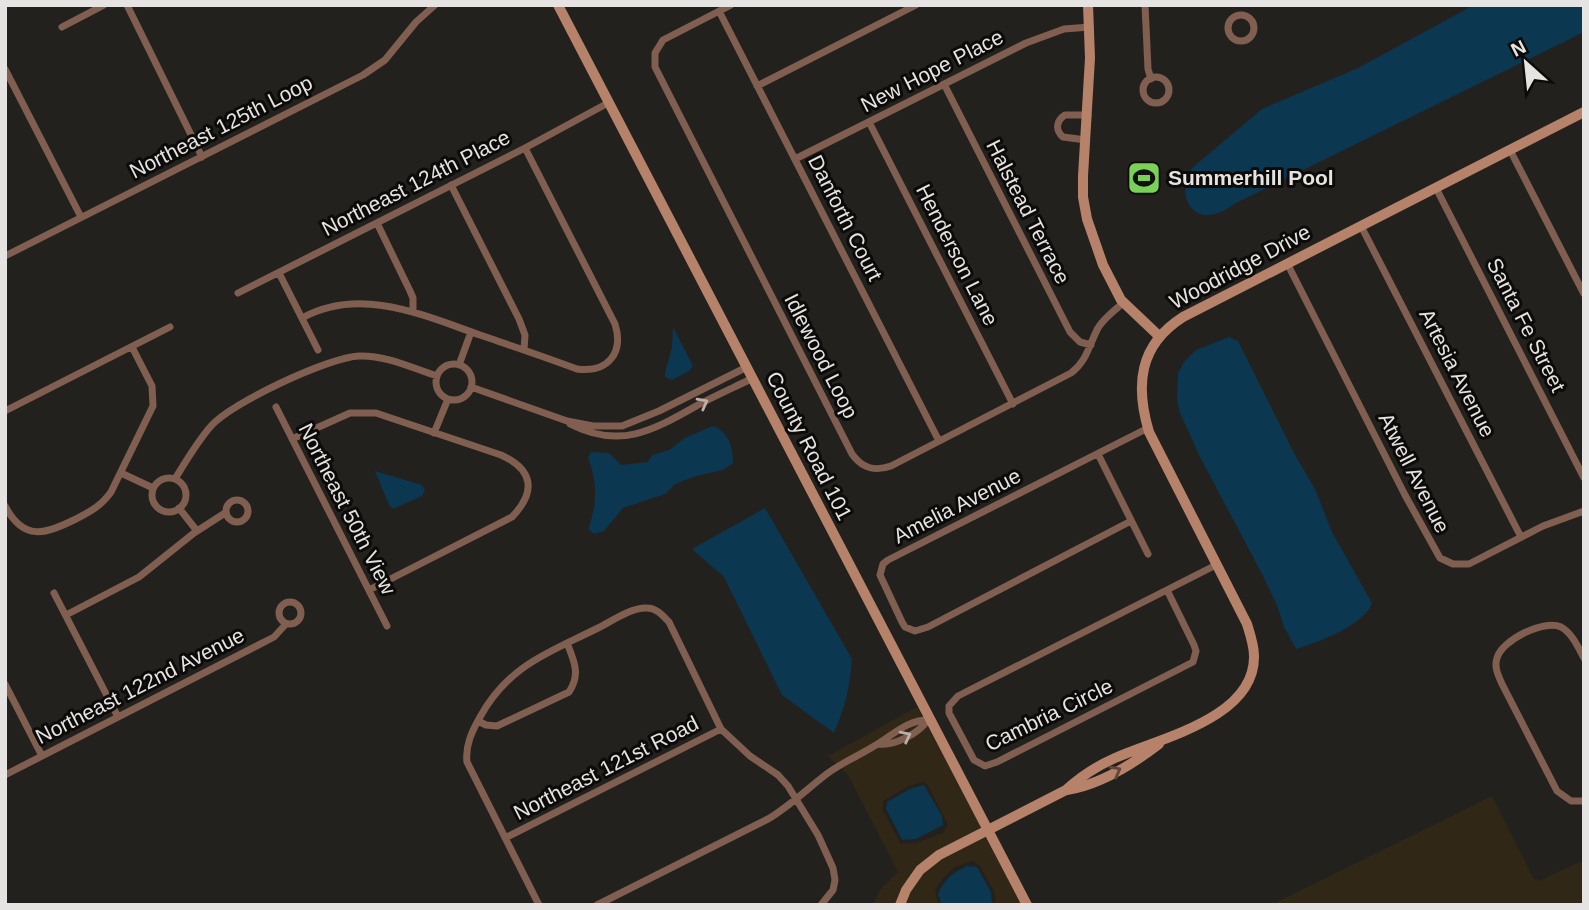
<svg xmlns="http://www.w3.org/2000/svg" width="1589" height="910" font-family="Helvetica,sans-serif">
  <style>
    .commercial { fill: #302717; fill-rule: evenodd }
    .water { fill: #0b3751 }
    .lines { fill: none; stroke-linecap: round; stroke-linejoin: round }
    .street { stroke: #805f50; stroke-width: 7 }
    .secondary { stroke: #b68269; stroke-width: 10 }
    .oneway { stroke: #bdafa8 }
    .oneway2 { stroke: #614639 }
    .labels { text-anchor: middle; stroke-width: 6; stroke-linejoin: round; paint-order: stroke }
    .street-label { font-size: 21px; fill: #e6e4e2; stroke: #0c0b09 }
    .poi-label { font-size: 21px; font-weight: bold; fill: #e6e4e2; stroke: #0c0b09; text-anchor: start }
  </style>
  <rect width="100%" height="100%" fill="#23211e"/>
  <!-- commercial -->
  <path class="commercial" d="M917,707L982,827L937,851L916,867L902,887L895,905H873L880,890L898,872L848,775L828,756ZM923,782L927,784L948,825L943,833L916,843L901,844L883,811V801L908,786Z
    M1492,796L1534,879L1539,881L1584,860V905H1271Z
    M986,835L1022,905H996L994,891L980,866L972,861L954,867L945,876L935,889L938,905H905L909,892L923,874L941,859Z"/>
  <!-- water -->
  <path class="water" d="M1474,5H1584V32L1234,204C1201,231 1172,204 1192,168L1262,109L1358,68Z
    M673,327L693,366L689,371L672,380L665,377V373L672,347Z
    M1229,337L1238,341L1295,455L1315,489L1332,532L1372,603C1366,624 1317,643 1296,649L1284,627L1277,605L1261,572L1200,457L1180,413L1177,400L1178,373L1184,362L1196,350Z
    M712,426C729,431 733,447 733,463L723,470L696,476L675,484L665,494L623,508L604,531L594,534L588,529C597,505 598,482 588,458L591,452L609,453L621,465L648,462L652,455L669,450L685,438Z
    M375,471L422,485L425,490L422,496L393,509L389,505Z
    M765,508L852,659C850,686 845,708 834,733L782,695L724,577L692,549Z
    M924,785L942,816L943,825L916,839L902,840L886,809L887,802L910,789Z
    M967,866L977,867L991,892L992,905H942L938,895C942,881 954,872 967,866Z"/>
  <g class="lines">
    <!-- street -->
    <path class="street" d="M127,5L202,157
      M731,5L663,40L655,53V67L852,454C862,468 874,472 891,466L1071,373C1087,361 1089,345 1098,328C1104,318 1114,311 1123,303
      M1145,5L1148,69L1151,79
      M719,11L939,441
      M1228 28a13 13 0 1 1 26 0a13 13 0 1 1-26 0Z
      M62,27L104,5
      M5,69L81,217
      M1143 90a13 13 0 1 1 26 0a13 13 0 1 1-26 0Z
      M944,84L1070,332L1080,342L1091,345
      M757,86L916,5
      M869,122L1013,404
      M1086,140L1063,137C1055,130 1056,121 1065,115H1088
      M1510,150L1584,294
      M795,159L1026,43L1064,29L1090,27
      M451,185L519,319L525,335L524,350
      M1436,188L1584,478
      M377,223L410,291L413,298V310
      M1361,226L1521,537
      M5,256L363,75L385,60L416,22L435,5
      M1287,263L1405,495L1440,558L1453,564H1469L1543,526L1584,511
      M279,273L318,350
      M238,293L525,148L608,103
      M302,318C360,286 423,315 480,335C512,346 545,357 577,369C608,373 624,353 615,324L525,148
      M436 382a18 18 0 1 1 36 0a18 18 0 1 1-36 0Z
      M459,365L471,332
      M471,387L567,421L593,426H622L659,411L747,367
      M276,407L387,626
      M5,411L170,327
      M570,424C620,450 654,430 698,405C716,395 735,387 753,378
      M434,433L448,399
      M292,439L350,413H376L501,455C534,470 536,492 512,517L369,590
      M1098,454L1148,554
      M121,473L153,488
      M152 495a17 17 0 1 1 34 0a17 17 0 1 1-34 0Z
      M175,479C186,461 197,442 211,426C231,403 329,357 359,356C386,355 412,368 437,376
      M226 511a11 11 0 1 1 22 0a11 11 0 1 1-22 0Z
      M5,506C24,542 45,534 76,519C91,511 101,506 111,492L153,406L152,386L132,347
      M179,508L197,531
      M1131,521L928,627L915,631L905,627L902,622L880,575L883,564L888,560L1148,428
      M1167,590L1194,645L1196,651L1193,662L997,762L985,766L974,760L949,713V706L958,696L1216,565
      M54,593L118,717
      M279 613a11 11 0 1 1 22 0a11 11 0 1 1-22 0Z
      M66,615L139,577L194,533L225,513
      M1584,658C1578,647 1572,633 1561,627C1544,619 1502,640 1497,658C1494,667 1498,675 1502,684L1557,791L1571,801H1584
      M5,684L42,756
      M478,721L486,725L497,726L569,692C581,674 574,661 567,643
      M879,744C895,746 919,733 928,720
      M5,775L274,637L286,624
      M505,838L721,729
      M539,905L467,762C465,746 472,731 480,717C509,665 548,653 598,628C612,621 632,607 647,608C657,608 663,616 669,622L721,729L750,756L778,775L788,786L818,835L833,868L835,880L833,890L821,905
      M597,905L768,819C790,806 808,788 828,773C843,762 860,755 876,745C893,735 907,720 928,720"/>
    <!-- secondary -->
    <path class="secondary" d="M558,5L1027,905
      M1088,5L1090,58L1083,176V197L1087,219L1103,265L1121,300L1160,337
      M1067,790C1099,785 1133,764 1159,744
      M900,905L906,890L920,870L939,855L1066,790C1080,777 1097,766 1115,758C1160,738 1255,718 1254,656C1254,645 1250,634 1247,624L1149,432C1135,385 1139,345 1183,317L1584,112"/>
  </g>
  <!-- one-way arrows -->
  <defs><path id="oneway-chevron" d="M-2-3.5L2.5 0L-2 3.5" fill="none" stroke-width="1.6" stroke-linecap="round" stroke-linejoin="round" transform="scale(1.75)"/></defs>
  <g class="oneway">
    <use href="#oneway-chevron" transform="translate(703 403) rotate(-28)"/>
    <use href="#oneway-chevron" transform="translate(906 736) rotate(-27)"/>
  </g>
  <use class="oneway2" href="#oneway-chevron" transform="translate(1116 771) rotate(-28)"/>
  <!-- icons -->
  <defs>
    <symbol id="stadium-square" viewBox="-11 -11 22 22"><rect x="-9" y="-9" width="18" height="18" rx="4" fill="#7ad157" stroke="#0c0b09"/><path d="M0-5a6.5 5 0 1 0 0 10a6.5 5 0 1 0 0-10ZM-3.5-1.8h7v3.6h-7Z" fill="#111"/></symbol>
  </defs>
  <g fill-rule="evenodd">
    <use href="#stadium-square" x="1125" y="159" width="38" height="38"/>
  </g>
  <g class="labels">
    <!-- street labels -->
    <g class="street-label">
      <text transform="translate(932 71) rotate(-27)" y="7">New Hope Place</text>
      <text transform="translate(221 127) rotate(-27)" y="7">Northeast 125th Loop</text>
      <text transform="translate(416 183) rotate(-27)" y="7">Northeast 124th Place</text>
      <text transform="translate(1028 212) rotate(63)" y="7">Halstead Terrace</text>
      <text transform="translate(845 218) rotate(63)" y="7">Danforth Court</text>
      <text transform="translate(957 255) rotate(63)" y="7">Henderson Lane</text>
      <text transform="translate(1240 267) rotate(-28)" y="7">Woodridge Drive</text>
      <text transform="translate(1526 325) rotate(63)" y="7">Santa Fe Street</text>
      <text transform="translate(821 356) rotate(63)" y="7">Idlewood Loop</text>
      <text transform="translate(1457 373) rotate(63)" y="7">Artesia Avenue</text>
      <text transform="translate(809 446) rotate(63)" y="7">County Road 101</text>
      <text transform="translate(1414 473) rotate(63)" y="7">Atwell Avenue</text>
      <text transform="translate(957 506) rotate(-27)" y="7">Amelia Avenue</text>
      <text transform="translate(347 509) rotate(63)" y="7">Northeast 50th View</text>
      <text transform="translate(140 686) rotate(-27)" y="7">Northeast 122nd Avenue</text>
      <text transform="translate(1049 715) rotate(-26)" y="7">Cambria Circle</text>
      <text transform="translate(606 768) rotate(-27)" y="7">Northeast 121st Road</text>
    </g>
    <!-- poi labels -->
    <g class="poi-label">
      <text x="1168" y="185">Summerhill Pool</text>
    </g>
  </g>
  <!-- border -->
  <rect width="1589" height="910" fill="none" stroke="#e6e4e2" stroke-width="14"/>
  <!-- north arrow -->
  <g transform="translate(1526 63) rotate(333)" stroke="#0c0b09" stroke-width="5" paint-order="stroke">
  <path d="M0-5L12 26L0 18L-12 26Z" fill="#e6e4e2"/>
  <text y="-10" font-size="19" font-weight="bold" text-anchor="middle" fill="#e6e4e2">N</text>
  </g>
</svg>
